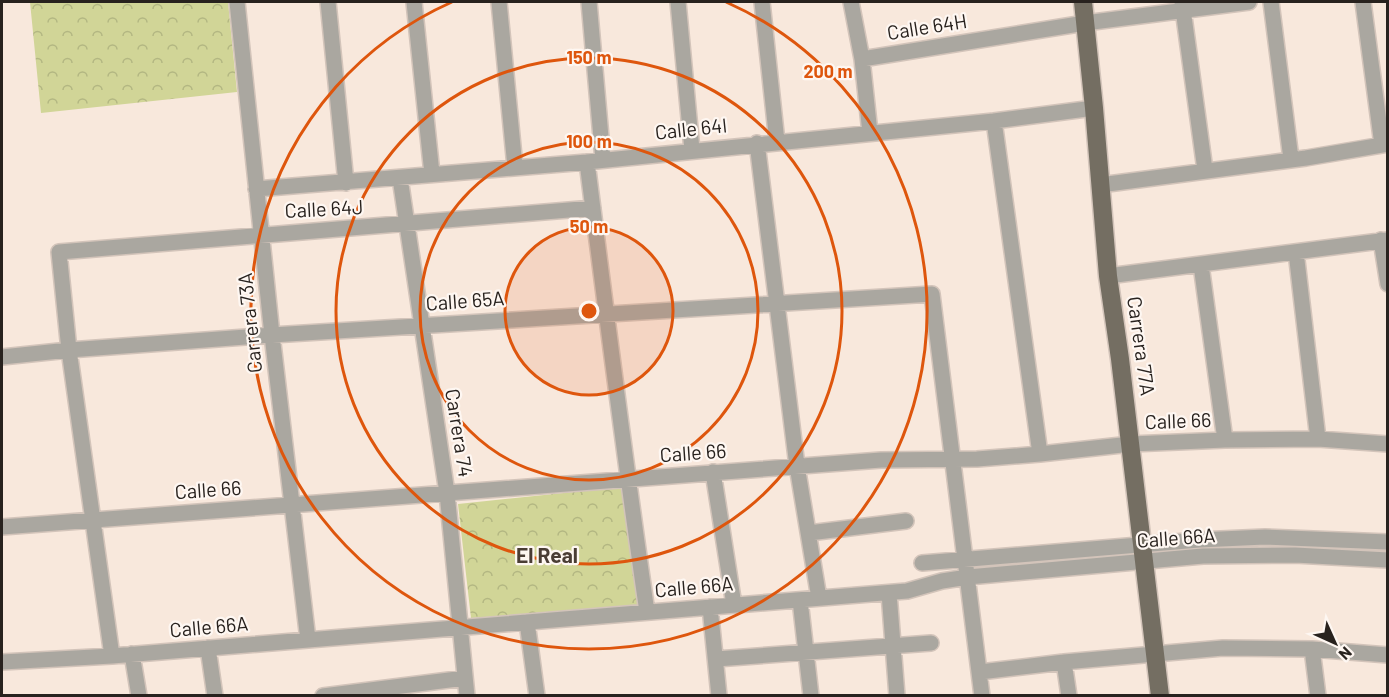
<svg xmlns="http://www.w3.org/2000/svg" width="1389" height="697" font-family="Barlow,sans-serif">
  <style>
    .park { fill: url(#park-crowns) }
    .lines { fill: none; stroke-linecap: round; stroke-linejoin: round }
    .minor-casing { stroke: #d3c4ba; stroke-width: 18 }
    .major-casing { stroke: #d3c4ba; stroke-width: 21 }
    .minor { stroke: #aaa7a0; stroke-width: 15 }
    .major { stroke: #746e62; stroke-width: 18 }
    .ring { fill: none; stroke: #de560d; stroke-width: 3 }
    .labels { text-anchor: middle; stroke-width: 4.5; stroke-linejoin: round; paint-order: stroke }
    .street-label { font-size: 20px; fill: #28221e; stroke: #fef7f2 }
    .neighbourhood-label { font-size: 21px; font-weight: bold; fill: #4a3d34; stroke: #fef7f2 }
    .centre { fill: #de560d; stroke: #fef7f2; stroke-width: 3 }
    .ring-label { font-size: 18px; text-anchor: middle; font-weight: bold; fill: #de560d; stroke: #fef7f2; stroke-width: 4.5; stroke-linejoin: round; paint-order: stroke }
  </style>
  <defs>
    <pattern id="park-crowns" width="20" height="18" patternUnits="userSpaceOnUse" patternTransform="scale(1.5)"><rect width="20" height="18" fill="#d1d597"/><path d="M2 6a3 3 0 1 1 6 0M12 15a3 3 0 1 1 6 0" fill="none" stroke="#b3b782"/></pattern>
  </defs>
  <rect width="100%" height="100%" fill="#f8e8dc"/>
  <!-- park -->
  <path class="park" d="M30,2H228L237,92L41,113Z
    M621,487L640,606L471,618L458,504Z"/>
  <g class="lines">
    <defs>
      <path id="minor" d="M237,2L272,335L308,640
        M328,2L346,183
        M414,2L432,174
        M499,2L515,167
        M589,2L603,160
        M678,2L692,150
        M762,2L777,142
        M851,2L862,59L870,133
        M1182,2L1205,170
        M1271,2L1291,159
        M1363,2L1382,145
        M862,59L1085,23L1249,2
        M994,121L1040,454
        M757,143L797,466L819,598
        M587,162C606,312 625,462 647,612
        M400,178L447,493L467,696
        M1100,185L1306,158L1388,144
        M256,189L587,162L994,121L1094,108
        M1381,240L1388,284
        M1296,252L1318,439
        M1201,265L1225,440
        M1108,276L1388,240
        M2,357L69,350L272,335L932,294L982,696
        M713,472L734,605
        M2,527L881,460L977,459L1040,454L1131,444L1225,440L1318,439L1388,444
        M809,533L906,521
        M922,563L1199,540L1265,537L1388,542
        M889,593L897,696
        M800,600L811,696
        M710,607L719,696
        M527,622L537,696
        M208,648L215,696
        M1312,649L1318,696
        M132,654L139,696
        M112,656L69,350L59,252C237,236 415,224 593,208
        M716,659L931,643
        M2,662L112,656L907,591L942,581L968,577L1203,556L1295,555L1388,560
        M1064,662L1069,696
        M980,672L1064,662L1223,648L1312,649L1388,655
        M323,696L465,678"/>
      <path id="major" d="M1083,2L1094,108L1108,276L1120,359L1160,696"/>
    </defs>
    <!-- minor casing -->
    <use href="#minor" class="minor-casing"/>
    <!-- major casing -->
    <use href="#major" class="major-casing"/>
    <!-- minor -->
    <use href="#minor" class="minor"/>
    <!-- major -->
    <use href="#major" class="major"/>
  </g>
  <!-- distance rings -->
  <circle cx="589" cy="311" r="84" fill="#de560d" fill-opacity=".12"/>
  <g class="ring">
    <circle cx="589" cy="311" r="84"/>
    <circle cx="589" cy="311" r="169"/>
    <circle cx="589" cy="311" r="253"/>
    <path d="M726 2A338 338 0 1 1 452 2"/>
  </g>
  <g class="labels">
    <!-- street labels -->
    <g class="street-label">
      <text transform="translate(927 27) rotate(-9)" y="7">Calle 64H</text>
      <text transform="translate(691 129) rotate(-6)" y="7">Calle 64I</text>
      <text transform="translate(324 209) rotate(-3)" y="7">Calle 64J</text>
      <text transform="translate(465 301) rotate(-4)" y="7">Calle 65A</text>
      <text transform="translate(250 323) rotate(-96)" y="7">Carrera 73A</text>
      <text transform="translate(1141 346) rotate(82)" y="7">Carrera 77A</text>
      <text transform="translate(1178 421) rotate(-2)" y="7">Calle 66</text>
      <text transform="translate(459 433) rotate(81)" y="7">Carrera 74</text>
      <text transform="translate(693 453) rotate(-4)" y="7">Calle 66</text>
      <text transform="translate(208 490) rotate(-4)" y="7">Calle 66</text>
      <text transform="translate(1176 538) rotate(-4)" y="7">Calle 66A</text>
      <text transform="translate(694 587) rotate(-5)" y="7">Calle 66A</text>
      <text transform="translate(209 627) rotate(-5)" y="7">Calle 66A</text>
    </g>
    <!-- neighbourhood labels -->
    <g class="neighbourhood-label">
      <text x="547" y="563">El Real</text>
    </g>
  </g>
  <circle cx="589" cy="311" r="9" class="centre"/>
  <g class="ring-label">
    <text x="589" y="64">150 m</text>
    <text x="828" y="78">200 m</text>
    <text x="589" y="148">100 m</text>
    <text x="589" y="233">50 m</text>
  </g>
  <!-- border -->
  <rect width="1389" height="697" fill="none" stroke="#28221e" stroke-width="6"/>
  <!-- north arrow -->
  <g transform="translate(1335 643) rotate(135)" stroke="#fef7f2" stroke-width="4.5" paint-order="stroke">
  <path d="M0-4.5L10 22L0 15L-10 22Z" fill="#28221e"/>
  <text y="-9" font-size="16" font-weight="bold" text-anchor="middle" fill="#28221e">N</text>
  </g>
</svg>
